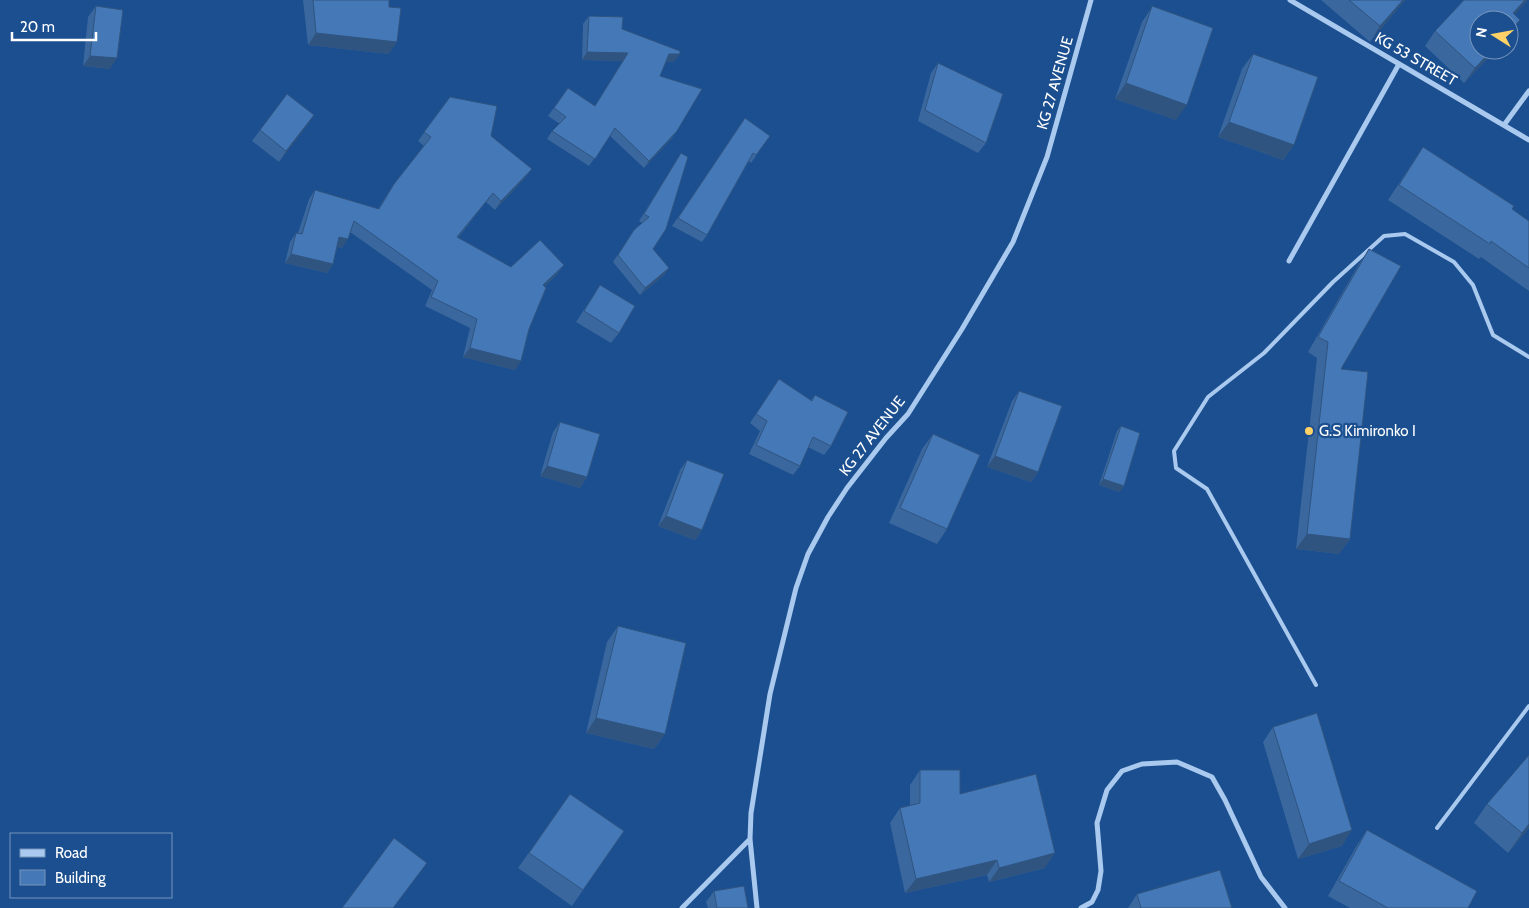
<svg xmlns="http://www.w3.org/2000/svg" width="1529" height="908" font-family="Cabin,sans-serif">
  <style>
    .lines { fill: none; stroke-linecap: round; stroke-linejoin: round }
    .service { stroke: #a9c9ee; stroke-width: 4 }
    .minor { stroke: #a9c9ee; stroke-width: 5 }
    .wall { fill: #3a679d }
    .shaded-wall { fill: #305480 }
    .building { fill: #4478b7; stroke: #305480 }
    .poi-dot { fill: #ffd166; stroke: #1b4f8f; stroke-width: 2 }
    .labels { text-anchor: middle; stroke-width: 4.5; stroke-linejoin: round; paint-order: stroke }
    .street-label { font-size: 15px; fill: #fff; stroke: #1b4f8f }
    .poi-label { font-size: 15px; fill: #fff; stroke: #1b4f8f; text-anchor: start }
  </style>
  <rect width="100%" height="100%" fill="#1b4f8f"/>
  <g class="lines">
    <!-- service -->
    <path class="service" d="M1316,685L1207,489L1176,468L1174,451L1208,397L1264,353L1333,282L1384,236L1405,234L1454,262L1473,285L1493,335L1529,357
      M1437,828L1529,706"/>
    <!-- minor -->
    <path class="minor" d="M1290,0L1529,140
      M1504,125L1529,91
      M1289,261L1399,64
      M682,908L750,839
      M757,908L750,839L751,813L770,694L796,588L808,554L828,517L847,488L886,438L908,414L962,329L1013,242L1047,157L1091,0
      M1081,908L1092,902L1098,890L1101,871L1097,823L1107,790L1122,771L1142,764L1177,762L1212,777L1225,800L1261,877L1285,908"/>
  </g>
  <!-- wall -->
  <path class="wall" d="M303,0H389V54L308,45Z
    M1321,0H1405L1370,42Z
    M96,6L110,69L83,66L88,17Z
    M1152,7L1176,120L1115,99L1142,22Z
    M589,16L622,29L674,62H666L660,76L677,131L672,138L644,168L610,136L589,166L547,139L552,131L560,124L548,116L568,88L595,106L623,61L582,60L583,24Z
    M1435,31L1479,50H1496L1464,83L1425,46Z
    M1253,54L1294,145L1283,160L1218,137L1242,69Z
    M938,63L986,143L978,153L918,121L931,73Z
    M450,97L491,136L532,169L525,178L495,210L486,202L458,238L511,267L564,265L557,274L545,286L529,329L515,370L463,357L470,328L425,306L432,290L350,232L342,248L337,247L333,264L327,273L285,263L290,242L296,233H298L309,199L315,190L378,209L394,184L424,146L418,141Z
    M314,115L279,162L252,141L260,130Z
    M745,118L770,136L751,163L749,161L707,235L702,242L672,226Z
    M1423,147L1529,221V291L1481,257L1479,259L1388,200Z
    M681,153L653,249L669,268L664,275L640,295L613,262L634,230L642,223L639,221Z
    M1369,249L1341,369L1350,539L1339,554L1296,549L1317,358L1308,352L1359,264Z
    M600,285L619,333L611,343L576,322Z
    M779,379L811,400L815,395L831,446L824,455L808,447L800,466L793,475L749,454L760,431L750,423Z
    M1019,391L1038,472L1031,482L987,467L1012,401Z
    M560,422L587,477L580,488L540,476L553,432Z
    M1121,426L1120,492L1099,485L1117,431Z
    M933,434L947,529L937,544L889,523L922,449Z
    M687,460L702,530L695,540L658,526L680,470Z
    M618,626L665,734L654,749L586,733L607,642Z
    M1273,727L1342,846L1298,859L1263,742Z
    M920,770L960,794L1045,868L989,882L987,875L905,893L890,823L900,808L910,806V785Z
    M570,794L624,831L572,906L518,868Z
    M1487,804L1529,828L1508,853L1474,823Z
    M1367,830L1468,908H1350L1328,896L1357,845Z
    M714,891L748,908H708L706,902Z
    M1137,894L1232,908H1128Z"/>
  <!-- shaded-wall -->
  <path class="shaded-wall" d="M1403,0H1405L1370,42L1380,26Z
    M1525,0H1528L1509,21L1513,13Z
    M1520,20L1509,36V32Z
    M316,33L397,42L389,54L308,45Z
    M1492,50H1496L1464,83L1475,68Z
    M587,52L628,53L623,61L582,60Z
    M669,54H680L674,62H664Z
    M90,56L117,58L110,69L83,66Z
    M1126,83L1187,105L1176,120L1115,99Z
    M314,115L307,126L279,162L286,151Z
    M1229,122L1294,145L1283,160L1218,137Z
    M677,131L672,138L644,168L649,161Z
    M532,169L525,178L495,210L501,201Z
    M493,193L486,202L451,246L457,237Z
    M339,237L348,239L342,248L333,246Z
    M291,254L333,264L327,273L285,263Z
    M564,265L557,274L537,294L543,285Z
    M669,268L664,275L640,295L645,288Z
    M470,348L521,361L515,370L463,357Z
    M995,456L1038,472L1031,482L987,467Z
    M547,466L587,477L580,488L540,476Z
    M1103,479L1124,486L1120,492L1099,485Z
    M666,516L702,530L695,540L658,526Z
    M1307,534L1350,539L1339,554L1296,549Z
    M596,718L665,734L654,749L586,733Z
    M1529,824V828L1508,853L1522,833Z
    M1352,830L1342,846L1298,859L1309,844Z
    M1055,853L1045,868L989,882L999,868Z
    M997,860L987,875L905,893L916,879Z"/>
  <!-- building -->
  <path class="building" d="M313,0H389V7L401,8L397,42L316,33Z
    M1349,0H1403L1380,26Z
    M1464,0H1525L1513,13L1520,20L1509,32V20H1479V50H1492L1475,68L1435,31Z
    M96,6L123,10L117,58L90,56Z
    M1152,6L1213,28L1187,105L1126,83Z
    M589,16L623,17L622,29L680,51V54H669L660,76L702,89L677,131L649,161L615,128L595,159L552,131L566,117L554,108L568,88L595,106L628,53L587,52Z
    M1253,54L1318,77L1294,145L1229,122Z
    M938,63L1003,94L986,143L925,110Z
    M287,94L314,115L286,151L260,130Z
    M450,97L497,106L491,136L532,169L501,201L493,193L457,237L511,267L540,240L564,265L543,285L546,288L529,329L521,361L470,348L477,319L431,297L438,281L354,221L348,239L339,237L333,264L291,254L296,233L302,234L315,190L379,209L394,184L431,137L424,132Z
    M745,118L770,136L756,155L753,153L707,235L678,218Z
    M1423,147L1514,206L1512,209L1529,221V268L1491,241L1490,244L1399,185Z
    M681,153L688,157L666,229L653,249L669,268L645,288L618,255L634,230L649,217L644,214Z
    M1369,249L1401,266L1341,369L1368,372L1350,539L1307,534L1328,342L1318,337Z
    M600,285L635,306L619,333L584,311Z
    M779,379L812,401L815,395L848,412L831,446L813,437L800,466L756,445L767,421L756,414Z
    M1019,391L1062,406L1038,472L995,456Z
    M560,422L600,434L587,477L547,466Z
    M1121,426L1140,433L1124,486L1103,479Z
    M933,434L980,455L947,529L900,508Z
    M687,460L724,474L702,530L666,516Z
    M618,626L686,643L665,734L596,718Z
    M1317,713L1352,830L1309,844L1273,727Z
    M1529,755V824L1522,833L1487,804Z
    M920,770H960V794L1036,774L1055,853L999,868L997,860L916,879L900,808L920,803Z
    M570,794L624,831L583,890L529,853Z
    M1367,830L1477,891L1468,908H1388L1339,881Z
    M394,838L427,863L393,908H342Z
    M1220,870L1232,908H1141L1137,894Z
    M744,886L748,908H717L714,891Z"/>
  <!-- markers -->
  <circle class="poi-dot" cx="1309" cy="431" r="5"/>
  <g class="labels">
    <!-- street labels -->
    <g class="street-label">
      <text transform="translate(1416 59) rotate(30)" y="5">KG 53 STREET</text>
      <text transform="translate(1055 83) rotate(-74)" y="5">KG 27 AVENUE</text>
      <text transform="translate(872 436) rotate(-52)" y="5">KG 27 AVENUE</text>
    </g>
    <!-- poi labels -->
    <g class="poi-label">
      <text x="1319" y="436">G.S Kimironko I</text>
    </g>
  </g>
  <!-- legend -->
  <rect x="10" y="833" width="162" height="65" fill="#1b4f8f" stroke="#7695bc"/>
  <rect x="20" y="849" width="25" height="8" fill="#a9c9ee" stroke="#7695bc"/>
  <text x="55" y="858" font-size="15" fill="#ffffff">Road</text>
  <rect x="20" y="870" width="25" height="15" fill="#4478b7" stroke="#7695bc"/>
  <text x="55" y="883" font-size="15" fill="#ffffff">Building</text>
  <!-- north arrow -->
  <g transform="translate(1494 35) rotate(281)"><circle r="24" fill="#1b4f8f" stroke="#7695bc"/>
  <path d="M0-4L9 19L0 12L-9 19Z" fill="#ffd166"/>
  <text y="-8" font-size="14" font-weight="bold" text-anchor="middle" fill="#ffffff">N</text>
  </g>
  <!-- scale -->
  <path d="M12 32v8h84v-8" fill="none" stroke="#ffffff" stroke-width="2.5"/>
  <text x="20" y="32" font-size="15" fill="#ffffff" stroke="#1b4f8f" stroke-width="4" paint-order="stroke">20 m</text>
</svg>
